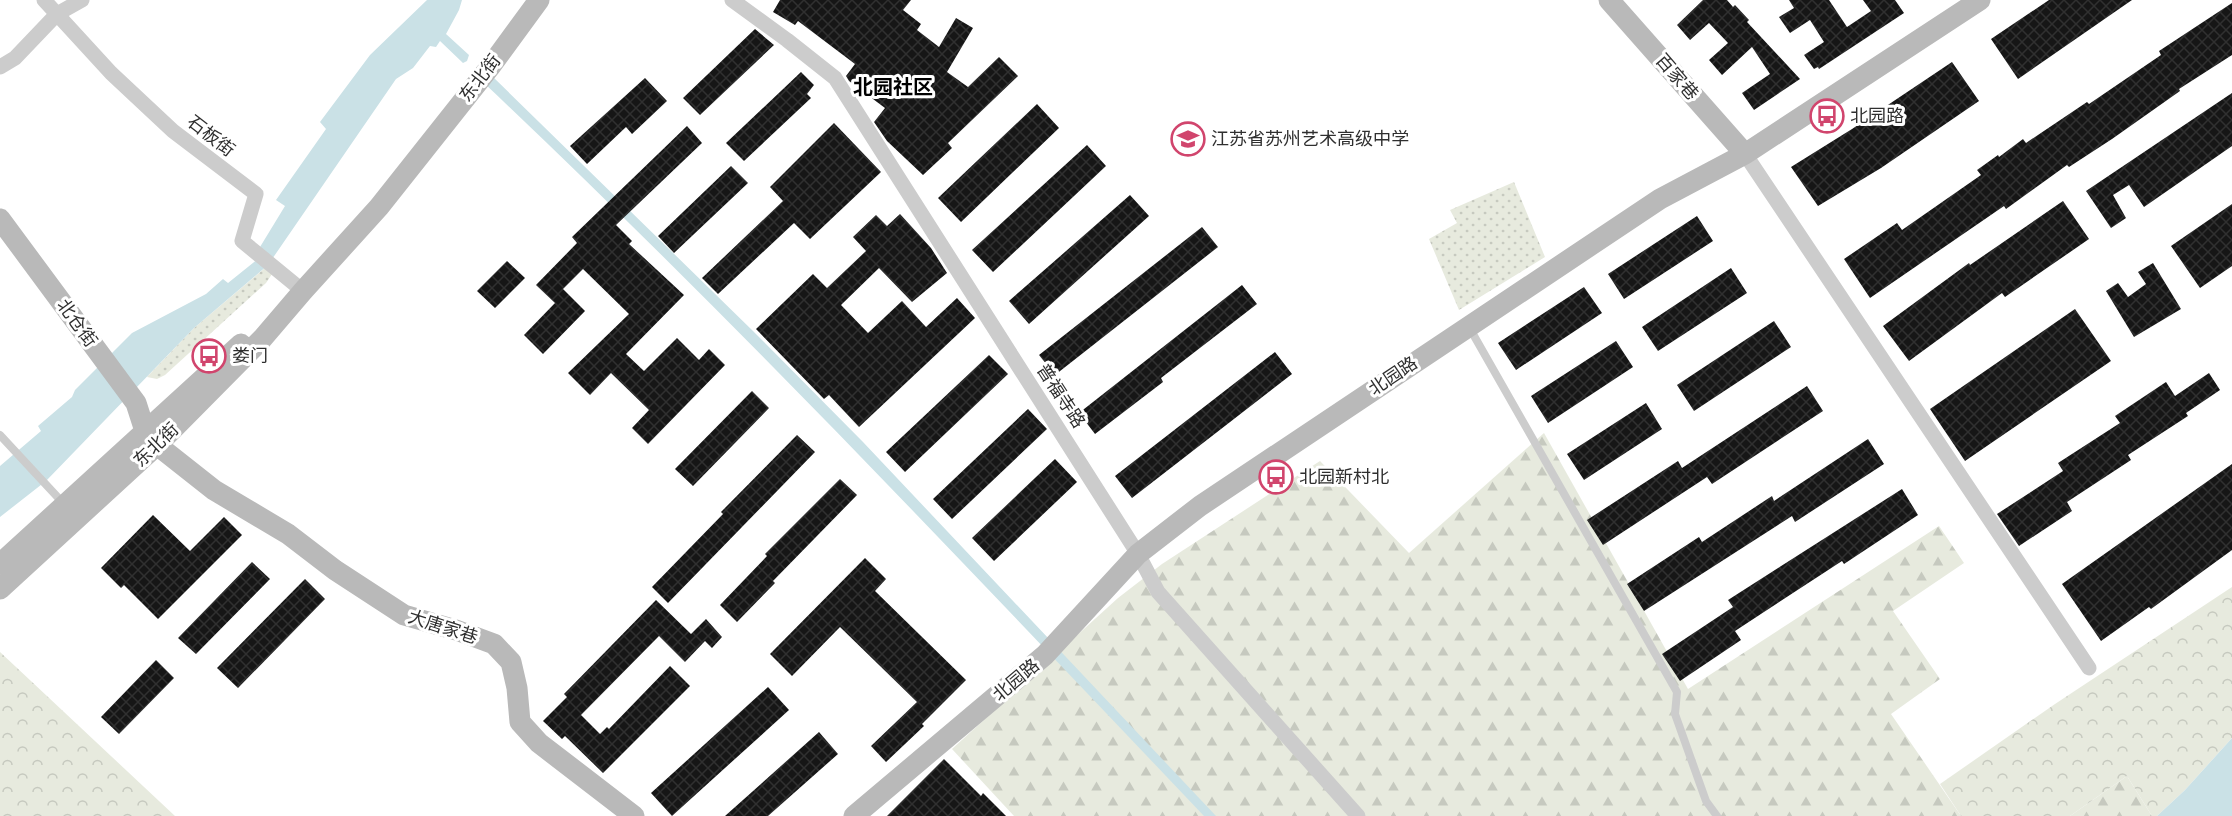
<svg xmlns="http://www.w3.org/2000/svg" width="2232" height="816" font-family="'DejaVu Sans','Noto Sans SC',sans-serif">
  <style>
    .grass { fill: url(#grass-dots) }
    .forest { fill: url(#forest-firs) }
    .park { fill: url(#park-crowns) }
    .water { fill: #cae1e6 }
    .building { fill: url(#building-cross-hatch) }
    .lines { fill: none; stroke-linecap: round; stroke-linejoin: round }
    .lane { stroke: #ccc; stroke-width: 8 }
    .street { stroke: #ccc; stroke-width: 15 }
    .secondary { stroke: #b9b9b9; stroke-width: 21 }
    .labels { text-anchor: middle; stroke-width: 6; stroke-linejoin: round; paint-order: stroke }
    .street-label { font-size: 18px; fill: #2f2f2f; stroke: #fff }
    .poi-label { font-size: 18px; fill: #2f2f2f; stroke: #fff; text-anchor: start }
    .neighbourhood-label { font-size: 20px; font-weight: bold; fill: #000; stroke: #fff }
  </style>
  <defs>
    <pattern id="grass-dots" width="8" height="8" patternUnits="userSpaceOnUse" patternTransform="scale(1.5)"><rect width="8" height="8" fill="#e7eade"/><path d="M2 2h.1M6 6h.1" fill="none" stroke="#c6c9bf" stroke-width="1.8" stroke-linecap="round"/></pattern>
    <pattern id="forest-firs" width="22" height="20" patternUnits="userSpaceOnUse" patternTransform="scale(1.5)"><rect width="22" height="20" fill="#e7eade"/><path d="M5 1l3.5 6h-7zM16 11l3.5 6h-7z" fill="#c6c9bf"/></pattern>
    <pattern id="park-crowns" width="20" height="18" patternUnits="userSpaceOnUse" patternTransform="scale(1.5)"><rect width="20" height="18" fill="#e7eade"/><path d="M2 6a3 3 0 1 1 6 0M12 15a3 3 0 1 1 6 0" fill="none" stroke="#c6c9bf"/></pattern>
    <pattern id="building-cross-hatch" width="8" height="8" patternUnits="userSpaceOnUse" patternTransform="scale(1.5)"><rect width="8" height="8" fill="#161616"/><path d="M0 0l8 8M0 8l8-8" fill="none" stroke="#303030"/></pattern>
  </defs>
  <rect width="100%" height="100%" fill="#fff"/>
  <!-- grass -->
  <path class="grass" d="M1514,182L1545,257L1459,310L1429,239L1457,223L1450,210Z
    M266,267L272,274L266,283L165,375L157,379L147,377L194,328Z"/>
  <!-- forest -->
  <path class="forest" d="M1544,433L1688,689L1939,526L1964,563L1893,611L1940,679L1891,714L1961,816H1014L952,749L1118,598L1162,564L1320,461L1409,553Z
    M2127,776L2152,816H2070Z"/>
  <!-- park -->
  <path class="park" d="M2232,587V738L2185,790L2157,816H2152L2127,776L2070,816H1961L1940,784L2055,704Z
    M0,652L175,816H0Z"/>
  <!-- water -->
  <path class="water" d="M427,0H462L459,10L446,34L469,55L467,61L463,63L440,41L436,47L430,46L413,68L396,79L268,265L194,328L46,481L0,517V466L41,431L38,426L72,397L75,390L132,333L206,294L223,279L228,283L258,259L260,247L285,206L276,200L326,129L320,122L370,55Z
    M492,76L753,331L863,442L1216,816H1204C968,568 733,318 484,83Z
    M2232,738V816H2157L2185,790Z"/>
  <!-- building -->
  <path class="building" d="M780,0H911L903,10L921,24L917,30L939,47L956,18L973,28L947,72L968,87L999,57L1018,76L948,143L952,148L923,175L887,141L874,122L885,108L849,81L846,76L855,64L798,21L795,25L773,12Z
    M1703,0H1727L1733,7L1735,5L1749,20L1747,22L1800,79L1754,110L1742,93L1770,74L1752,47L1722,75L1709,60L1728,43L1709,23L1690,40L1677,25Z
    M1789,0H1829L1847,27L1871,11L1863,0H1895L1904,13L1819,69L1818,67L1814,69L1804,55L1824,42L1810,20L1790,33L1779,17L1794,8Z
    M2049,0H2132L2018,79L1991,39Z
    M2232,3V55L2179,89L2180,91L2112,139L2069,167L2067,165L2006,209L2004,206L1870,298L1844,259L1897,223L1902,230L1981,175L1977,170L1998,155L1999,157L2023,139L2026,143L2087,102L2089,104L2161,55L2159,51Z
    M755,29L774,45L700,115L683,98Z
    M1952,62L1979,101L1881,168L1818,206L1791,167L1852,129Z
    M801,72L814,85L807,94L811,98L744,161L726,143Z
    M645,78L667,101L632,134L626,127L587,164L570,146Z
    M2232,93V146L2144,207L2129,185L2113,195L2126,218L2111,228L2086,191Z
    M1037,104L1059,128L961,222L938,198Z
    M834,123L881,172L810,239L794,223L718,294L702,278L783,201L770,187Z
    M687,126L702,143L616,225L632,241L629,244L684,295L626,354L644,371L677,338L699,360L709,349L725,365L648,444L632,428L649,410L611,373L590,395L568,373L629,314L583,269L563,289L585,311L543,354L524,335L555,303L536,285L577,243L572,237Z
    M1087,145L1106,166L993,272L972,250Z
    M731,166L748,183L674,253L658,236Z
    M1130,195L1149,216L1029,324L1009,301Z
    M2063,201L2089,239L2005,297L2002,293L1909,361L1883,326L1969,263L1970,265Z
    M2232,204V266L2200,288L2171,246Z
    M900,214L931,248L947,273L912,302L879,268L841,305L868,333L902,301L926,327L957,298L975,318L859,427L829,395L824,399L756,329L813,274L827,288L866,251L853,237L876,215L887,226Z
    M1697,216L1713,241L1624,299L1608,274Z
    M1202,227L1218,247L1055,375L1039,355Z
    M507,261L525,278L495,308L477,291Z
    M2153,263L2181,309L2134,337L2106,291L2118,283L2128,297L2146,284L2138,272Z
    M1731,268L1747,293L1658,351L1642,327Z
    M1242,285L1257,304L1161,378L1163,382L1095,434L1079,413Z
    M1584,287L1602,313L1516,370L1498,343Z
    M2075,309L2111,361L1965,461L1930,409Z
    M1774,321L1791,347L1694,411L1677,385Z
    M1616,341L1633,367L1548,423L1531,396Z
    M1275,352L1292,374L1132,498L1115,476Z
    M989,355L1008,374L905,472L886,452Z
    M2209,373L2220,390L2186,413L2188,416L2128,455L2131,460L2067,502L2072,511L2019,546L1997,514L2063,471L2058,463L2120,423L2115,416L2166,382L2175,396Z
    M1807,386L1823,411L1712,484L1707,477L1603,545L1587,520L1678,461L1682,468Z
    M752,391L769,408L693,486L675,469Z
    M1646,403L1662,429L1584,480L1567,454Z
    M1028,409L1047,429L952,519L933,499Z
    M797,435L815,452L668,603L652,587L723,514L721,512Z
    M1868,439L1884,464L1795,522L1792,516L1644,611L1627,584L1699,537L1702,542L1772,496L1774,501Z
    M1055,459L1077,482L994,561L972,538Z
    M2232,464V550L2151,609L2149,607L2101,641L2062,584Z
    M840,479L857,495L773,581L775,583L737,622L720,605L767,556L765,554Z
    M1902,489L1918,515L1844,564L1842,561L1735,631L1741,640L1680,681L1662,654L1733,607L1728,600Z
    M153,515L190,551L224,517L242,535L158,619L124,585L121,588L101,568Z
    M865,558L886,579L875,591L966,680L922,724L924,726L886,762L871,746L917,702L840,627L792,676L770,654Z
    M252,562L270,579L196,654L178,638Z
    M305,579L325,599L238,688L217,668Z
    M656,600L691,634L706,619L722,637L712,648L705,641L685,662L659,636L581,715L600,734L607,727L609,729L670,666L690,686L603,773L565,736L562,739L543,721L567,697L564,694Z
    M156,660L174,678L119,734L101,717Z
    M768,687L789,710L672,816L651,793Z
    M819,732L838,754L768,816H725Z
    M944,759L981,796L983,793L1006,816H887Z"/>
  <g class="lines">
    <!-- lane -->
    <path class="lane" d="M1469,327L1677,692L1675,714L1706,801L1717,816
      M0,435L64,504"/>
    <!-- street -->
    <path class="street" d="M44,0L111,73L173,131L256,194L242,241L303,291
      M732,0L787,40L835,78L1138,554L1158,592L1358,816
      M0,67L15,58L57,14L82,0
      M1745,154L2089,668"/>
    <!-- secondary -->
    <path class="secondary" d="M1609,0L1745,154
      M0,219L136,403L145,431L157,445L214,490L288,534L335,570L404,615L456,630L494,644L511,662L517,688L520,722L539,743L634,816
      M0,564L241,344
      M0,589L157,445L262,339L303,291L379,207L490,67L539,0
      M854,816L1045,655L1138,554L1200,506L1660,199L1745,154L1980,0"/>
  </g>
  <!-- icons -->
  <defs>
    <symbol id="bus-ring" viewBox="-11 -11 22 22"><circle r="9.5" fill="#fff" stroke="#d1456d" stroke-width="1.5"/><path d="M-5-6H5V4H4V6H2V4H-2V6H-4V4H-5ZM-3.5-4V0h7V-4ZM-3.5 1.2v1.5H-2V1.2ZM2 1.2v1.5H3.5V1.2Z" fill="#d1456d"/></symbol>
    <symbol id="school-ring" viewBox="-11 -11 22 22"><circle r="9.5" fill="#fff" stroke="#d1456d" stroke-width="1.5"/><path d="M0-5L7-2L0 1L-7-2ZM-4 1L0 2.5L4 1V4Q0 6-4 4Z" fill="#d1456d"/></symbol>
  </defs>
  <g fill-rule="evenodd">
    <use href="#bus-ring" x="1808" y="97" width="38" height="38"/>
    <use href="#school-ring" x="1169" y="120" width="38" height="38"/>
    <use href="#bus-ring" x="190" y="337" width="38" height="38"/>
    <use href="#bus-ring" x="1257" y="458" width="38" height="38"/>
  </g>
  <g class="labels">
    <!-- street labels -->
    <g class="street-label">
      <text transform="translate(1677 77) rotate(49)" y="6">百家巷</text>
      <text transform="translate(480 78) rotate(-52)" y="6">东北街</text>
      <text transform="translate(211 136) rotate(38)" y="6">石板街</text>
      <text transform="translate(77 323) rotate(54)" y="6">北仓街</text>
      <text transform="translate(1393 376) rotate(-34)" y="6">北园路</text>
      <text transform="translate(1061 396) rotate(57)" y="6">普福寺路</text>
      <text transform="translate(156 445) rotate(-44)" y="6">东北街</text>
      <text transform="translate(443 627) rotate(18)" y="6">大唐家巷</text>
      <text transform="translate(1016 680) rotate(-40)" y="6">北园路</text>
    </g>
    <!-- poi labels -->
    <g class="poi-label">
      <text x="1850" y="122">北园路</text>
      <text x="1211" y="145">江苏省苏州艺术高级中学</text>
      <text x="232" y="362">娄门</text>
      <text x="1299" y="483">北园新村北</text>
    </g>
    <!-- neighbourhood labels -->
    <g class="neighbourhood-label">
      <text x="893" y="94">北园社区</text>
    </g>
  </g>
</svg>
